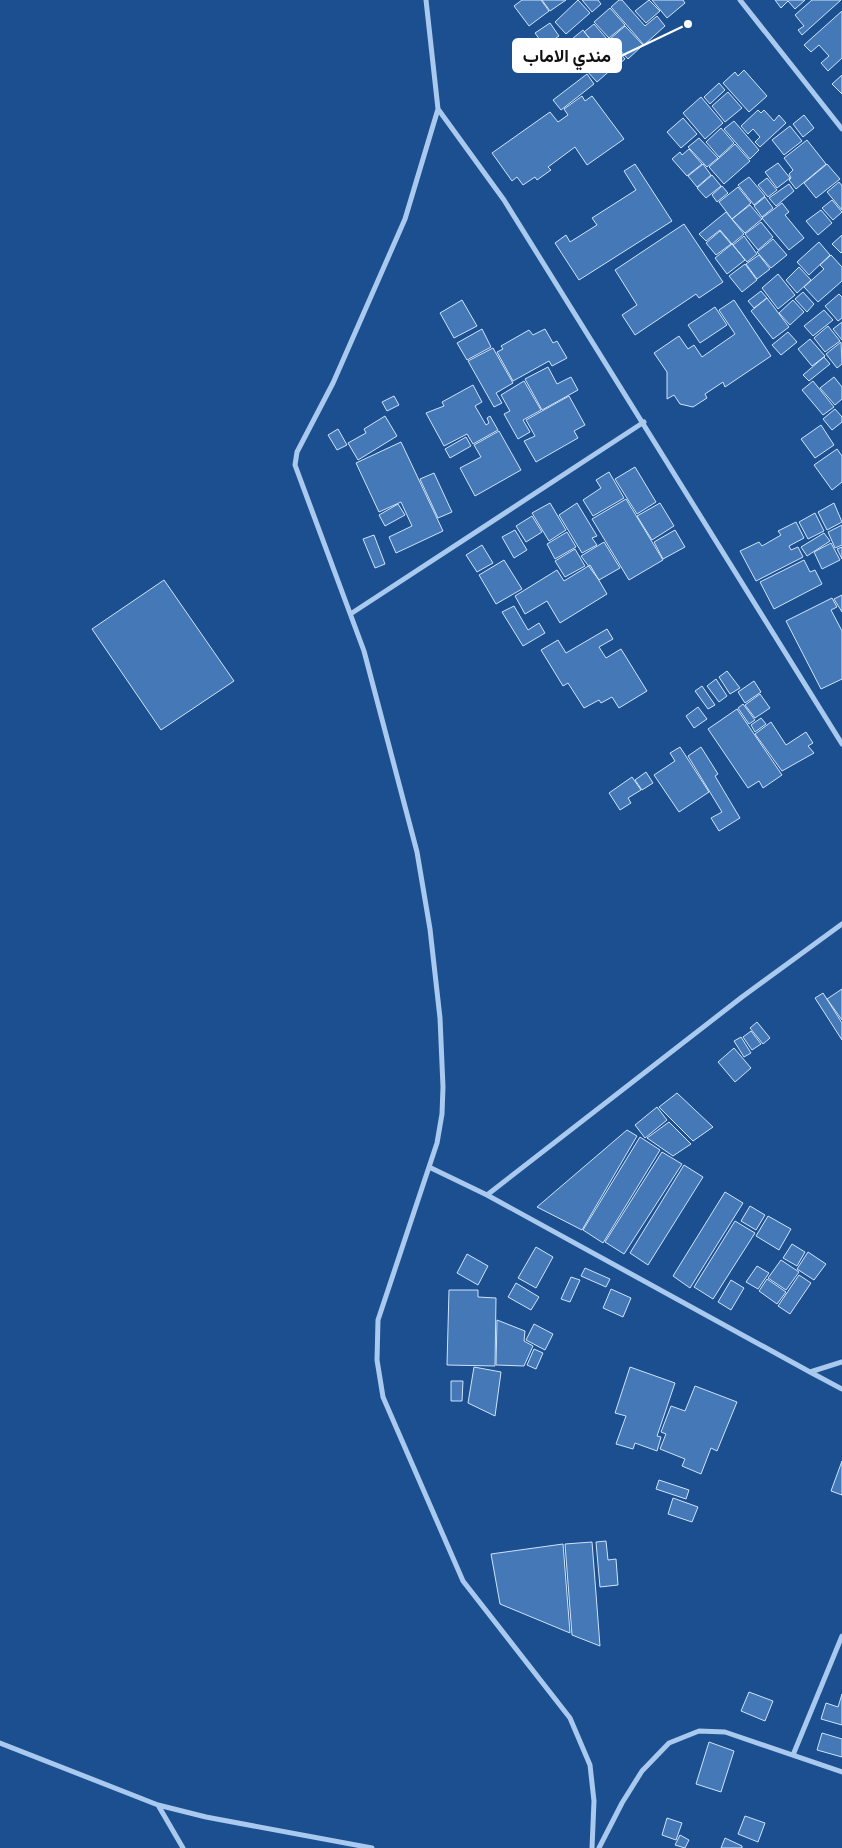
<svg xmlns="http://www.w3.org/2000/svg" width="842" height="1848" font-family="'Source Sans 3',Vazirmatn,sans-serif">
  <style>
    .building { fill: #4478b7; stroke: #cfe3fa }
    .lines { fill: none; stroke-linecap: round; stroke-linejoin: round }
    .minor { stroke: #a9c9ee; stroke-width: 5 }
    .leader { fill: none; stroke: #fff; stroke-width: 2 }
    .callout-dot { fill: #fff; stroke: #1b4f8f; stroke-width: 2 }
    .callout { fill: #fff; stroke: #fff; stroke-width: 2 }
    .callout-label { font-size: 18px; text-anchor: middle; font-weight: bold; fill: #111 }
  </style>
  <rect width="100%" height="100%" fill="#1b4f8f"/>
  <!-- building -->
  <path class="building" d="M522,0H541L549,11L529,26L514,6Z
    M542,0H566L550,11Z
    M578,0L590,13L566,34L555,22Z
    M582,0H598L601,4L592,12Z
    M619,0H622L645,26L657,16L665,26L644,45L611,7Z
    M649,0L660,11L646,23L635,11Z
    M652,0H683L685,3L667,18Z
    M775,0H805L795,9L788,1L781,8Z
    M812,0H841L802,35L798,30L804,26L795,15Z
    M610,8L625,25L609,38L594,22Z
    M842,11V58L828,71L821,63L829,56L819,45L811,52L804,45Z
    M550,23L559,36L544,46L535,33Z
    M594,24L607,39L598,47L584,32Z
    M625,26L643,45L628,59L610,39Z
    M583,30L601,53L584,66L567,43Z
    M609,40L625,59L616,67L599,49Z
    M603,54L614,67L597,82L585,69Z
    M744,70L767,96L749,112L723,83L735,72L738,76Z
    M587,74L594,84L561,110L553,100Z
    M842,75V94L832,84Z
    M719,83L725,90L710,104L704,97Z
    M728,92L742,108L725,122L712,106Z
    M582,96L585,101L592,96L624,139L587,165L575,147L548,167L551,170L537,180L535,177L523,185L517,177L512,181L492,153L550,112L558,122L568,115L564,109Z
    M701,97L723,123L705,139L683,113Z
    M758,110L761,113L764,110L774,121L779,115L786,123L760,147L755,142L760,137L753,129L748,134L741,126Z
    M804,115L814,128L803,137L793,124Z
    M683,118L697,134L681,148L667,132Z
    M734,121L759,150L750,159L724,129Z
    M790,126L802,141L784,155L772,140Z
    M721,128L734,143L719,157L706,142Z
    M699,138L718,158L707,167L688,147Z
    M807,140L826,164L796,189L789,180L791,178L789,174L793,170L784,158Z
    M735,144L750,161L724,184L709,167Z
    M689,149L702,164L687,176L672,159L680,152L682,155Z
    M778,163L790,178L777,188L765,172Z
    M635,164L672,221L579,280L555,243L566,235L570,242L597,225L592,218L636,190L624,171Z
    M703,164L711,175L697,187L688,176Z
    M827,164L840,179L816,198L804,183Z
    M712,175L721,186L706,198L697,188Z
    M749,177L765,196L754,205L738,185Z
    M767,178L777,190L768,197L758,185Z
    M839,182L842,186V210L827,192Z
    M789,184L794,191L776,206L769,198Z
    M722,186L728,193L717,202L712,195Z
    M738,187L751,203L732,219L719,202Z
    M765,197L773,208L762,217L754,206Z
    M832,200L842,212L833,220L822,208Z
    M782,203L789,212L785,215L804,238L789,250L762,218Z
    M750,205L762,219L745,233L732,219Z
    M821,210L832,223L818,235L806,221Z
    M726,212L744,234L732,244L720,230L706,241L699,234Z
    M761,222L773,237L758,250L745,234Z
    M684,224L723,282L699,298L696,294L635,335L622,315L637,305L615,270Z
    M720,231L731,244L716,255L706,243Z
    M842,235V252L841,253L832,244Z
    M744,236L757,254L747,262L733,245Z
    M773,239L787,255L771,268L757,252Z
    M819,242L830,255L809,275L797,262Z
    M732,244L745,260L727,274L715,258Z
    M759,255L770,269L757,279L746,264Z
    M831,255L842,267V281L818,302L804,287L824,269L820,265Z
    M745,264L757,280L742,292L729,276Z
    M799,267L811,280L797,293L786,280Z
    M778,274L795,295L778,309L762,288Z
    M761,291L767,298L754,308L748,301Z
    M803,292L814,304L807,312L795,299Z
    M839,294L842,297V318L838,321L825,306Z
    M767,298L789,327L773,339L751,311Z
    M462,300L477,326L454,338L440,313Z
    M734,300L771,356L725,387L723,382L705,394L707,398L693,407L680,404L674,395L667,399V372L654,353L679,336L688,349L694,345L702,357L735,334L719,310Z
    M793,300L804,312L790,325L779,313Z
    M715,307L727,325L700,343L688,325Z
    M824,310L833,320L813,336L804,326Z
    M842,322V340L833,329Z
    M828,326L840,341L825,352L814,338Z
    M482,329L491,347L467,360L457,343Z
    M545,329L553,343L557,341L567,358L552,366L549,361L513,381L497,352L503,349L501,346L529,330L533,335Z
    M788,332L797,342L781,355L772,345Z
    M810,339L825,356L812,366L798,349Z
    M841,342L842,364L837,368L826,354Z
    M493,348L513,383L496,393L502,403L494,407L468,361Z
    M824,357L830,364L809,381L803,375Z
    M548,367L557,384L571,377L578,390L542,410L525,379Z
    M834,377L842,387V399L835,405L820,388Z
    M524,381L541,410L523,420L530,432L518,439L504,414L510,411L501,395Z
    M813,381L834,407L823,415L802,390Z
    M473,385L482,402L475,406L486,425L489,423L487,418L490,416L498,430L473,444L467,434L444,446L426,413L444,406L442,402Z
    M394,396L399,405L387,411L382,402Z
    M569,396L585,425L574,431L578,438L536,462L524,441L535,436L526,420Z
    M835,409L842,417V422L832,430L823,419Z
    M385,416L397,436L358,460L348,443L366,433L364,429Z
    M821,425L834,445L815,458L801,439Z
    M338,429L347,445L337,450L328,435Z
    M499,431L521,470L475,496L460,468L481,457L474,445Z
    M466,437L471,446L450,458L445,449Z
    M401,442L443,531L396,553L389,537L412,526L401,502L379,512L356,463Z
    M837,449L842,456V482L832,490L814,465Z
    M635,467L656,502L637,514L615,479Z
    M609,472L624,498L593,516L583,500L601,488L596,480Z
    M434,473L452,512L438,518L420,479Z
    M626,499L663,560L629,580L592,519Z
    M550,503L566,530L549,541L532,513Z
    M577,503L597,536L592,538L597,545L582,553L559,515Z
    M660,503L674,526L652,540L637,516Z
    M834,503L842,522L827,530L818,512Z
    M398,504L405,515L385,526L379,515Z
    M815,513L824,531L808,539L799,522Z
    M532,516L542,532L526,542L516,526Z
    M796,522L804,538L789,546L791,550L798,547L803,557L756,581L740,551L759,542L762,546L781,535L778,531Z
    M842,525V545L835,548L828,532Z
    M515,530L527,550L514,558L502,537Z
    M675,530L685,547L663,559L654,542Z
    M567,532L576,547L555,559L547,544Z
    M824,533L830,541L807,556L801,547Z
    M374,535L385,564L375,568L363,539Z
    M604,542L620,568L599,580L581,556Z
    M831,543L840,560L822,569L814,552Z
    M482,545L493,563L477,572L466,555Z
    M842,547V559L837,549Z
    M575,549L585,566L565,577L555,561Z
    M504,560L522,589L496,604L479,575Z
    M804,560L810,572L815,570L822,584L774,609L760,582Z
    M590,565L607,594L560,623L547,601L525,614L515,596L557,570L564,581Z
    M164,580L234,681L161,730L92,629Z
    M842,595V612L834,599Z
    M832,598L837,607L831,610L842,631V679L821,689L786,621Z
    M514,606L528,630L539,623L545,633L523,646L502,612Z
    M607,629L613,639L599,647L606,658L621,649L647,691L619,708L612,697L601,703L599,700L584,708L568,683L563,686L541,650L558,640L566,653Z
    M727,671L740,688L730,694L719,677Z
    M716,679L727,696L719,702L707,686Z
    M754,681L761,692L745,703L738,692Z
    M702,686L715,705L708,709L695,691Z
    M760,694L770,708L755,718L745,705Z
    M743,704L755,720L749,724L738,708Z
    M698,707L707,719L694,728L686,716Z
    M737,709L782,775L763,788L759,781L748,788L708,729Z
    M761,718L766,724L755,732L751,725Z
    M771,722L786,745L806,732L813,743L808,746L814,753L782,771L755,734Z
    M680,747L709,792L679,812L654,775L675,761L670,753Z
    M701,747L718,774L715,776L740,818L719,831L711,818L722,812L688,756Z
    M646,772L653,783L642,790L635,780Z
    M632,777L641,790L628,798L631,803L620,810L609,793Z
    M842,989V1020L827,999Z
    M823,993L842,1023V1040L815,998Z
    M757,1022L770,1038L763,1044L750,1028Z
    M751,1031L761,1044L752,1050L743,1037Z
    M741,1037L751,1053L744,1057L734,1041Z
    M734,1048L751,1068L735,1082L718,1062Z
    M677,1093L713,1127L693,1141L659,1107Z
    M657,1107L667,1120L645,1138L635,1125Z
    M669,1122L691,1144L673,1156L647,1138Z
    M627,1130L637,1136L582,1230L537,1207Z
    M640,1137L660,1150L603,1243L583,1230Z
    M662,1152L682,1164L624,1254L605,1242Z
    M684,1165L703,1177L648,1265L630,1253Z
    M725,1192L743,1203L690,1288L673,1276Z
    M750,1206L765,1215L756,1230L741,1221Z
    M768,1216L791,1229L779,1250L756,1236Z
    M735,1221L755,1233L713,1299L694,1287Z
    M792,1244L805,1252L797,1266L783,1258Z
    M536,1247L553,1257L536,1288L518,1278Z
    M808,1252L826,1264L814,1280L797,1269Z
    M467,1254L488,1266L478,1285L457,1273Z
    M781,1260L799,1272L786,1290L768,1278Z
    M757,1266L769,1273L758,1289L746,1282Z
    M585,1268L610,1279L606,1287L581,1276Z
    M799,1275L811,1283L790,1314L778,1306Z
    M571,1277L580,1280L570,1302L561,1299Z
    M767,1279L786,1292L777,1304L759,1291Z
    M731,1280L744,1288L731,1310L718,1302Z
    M516,1283L539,1297L531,1310L508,1297Z
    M611,1289L631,1298L623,1317L603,1308Z
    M449,1290H478V1297L496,1298L495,1366L447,1365Z
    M497,1320L525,1331L524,1341L533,1346L524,1366L496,1365Z
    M534,1324L553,1334L545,1350L526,1340Z
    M534,1349L543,1353L536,1369L527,1365Z
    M474,1367L501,1372L495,1416L468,1403Z
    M630,1367L675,1383L657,1436L661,1437L657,1451L635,1443L633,1449L616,1444L626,1416L615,1413Z
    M451,1381H463L462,1401H451Z
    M695,1386L737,1402L717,1451L711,1448L701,1474L682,1466L685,1459L660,1449L666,1434L661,1432L671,1406L685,1411Z
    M842,1461V1495L831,1491Z
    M659,1480L689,1490L686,1499L656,1489Z
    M673,1498L698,1507L692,1522L668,1514Z
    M606,1541L608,1560L616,1559L618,1585L600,1587L596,1542Z
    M592,1542L600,1646L572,1635L565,1544Z
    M563,1544L570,1633L500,1604L491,1554Z
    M749,1692L773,1701L765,1721L741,1711Z
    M842,1694V1725L821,1719L826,1703L838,1707Z
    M822,1733L842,1739V1757L817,1750Z
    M709,1742L734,1751L721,1792L696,1784Z
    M745,1816L765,1823L758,1842L738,1834Z
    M667,1818L682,1823L676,1840L662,1835Z
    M680,1835L689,1840L685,1848L675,1845Z
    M725,1838L742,1846V1848H721Z"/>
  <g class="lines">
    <!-- minor -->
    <path class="minor" d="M426,0L438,109L405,219L333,383L297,452L295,465L364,651L417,852L430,929L440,1018L443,1087L442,1114L437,1143L378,1320L377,1360L383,1397L463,1581L570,1718L590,1765L594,1801L592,1848
      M740,0L842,129
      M438,109L504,200L842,744
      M352,613L644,422
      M429,1167L487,1195L810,1372L842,1362
      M487,1195L742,997L842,924
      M810,1372L842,1389
      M0,1743L158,1805L206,1817L372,1848
      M793,1755L842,1636
      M158,1805L183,1848
      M599,1848L622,1803L642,1771L669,1743L699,1731L725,1732L842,1772"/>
  </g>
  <!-- callouts -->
  <path class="leader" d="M688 24L621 56"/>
  <circle class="callout-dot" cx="688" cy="24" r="5"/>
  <rect class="callout" x="513" y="39" width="108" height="33" rx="5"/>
  <g class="callout-label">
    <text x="567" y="62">مندي الاماب</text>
  </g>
</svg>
